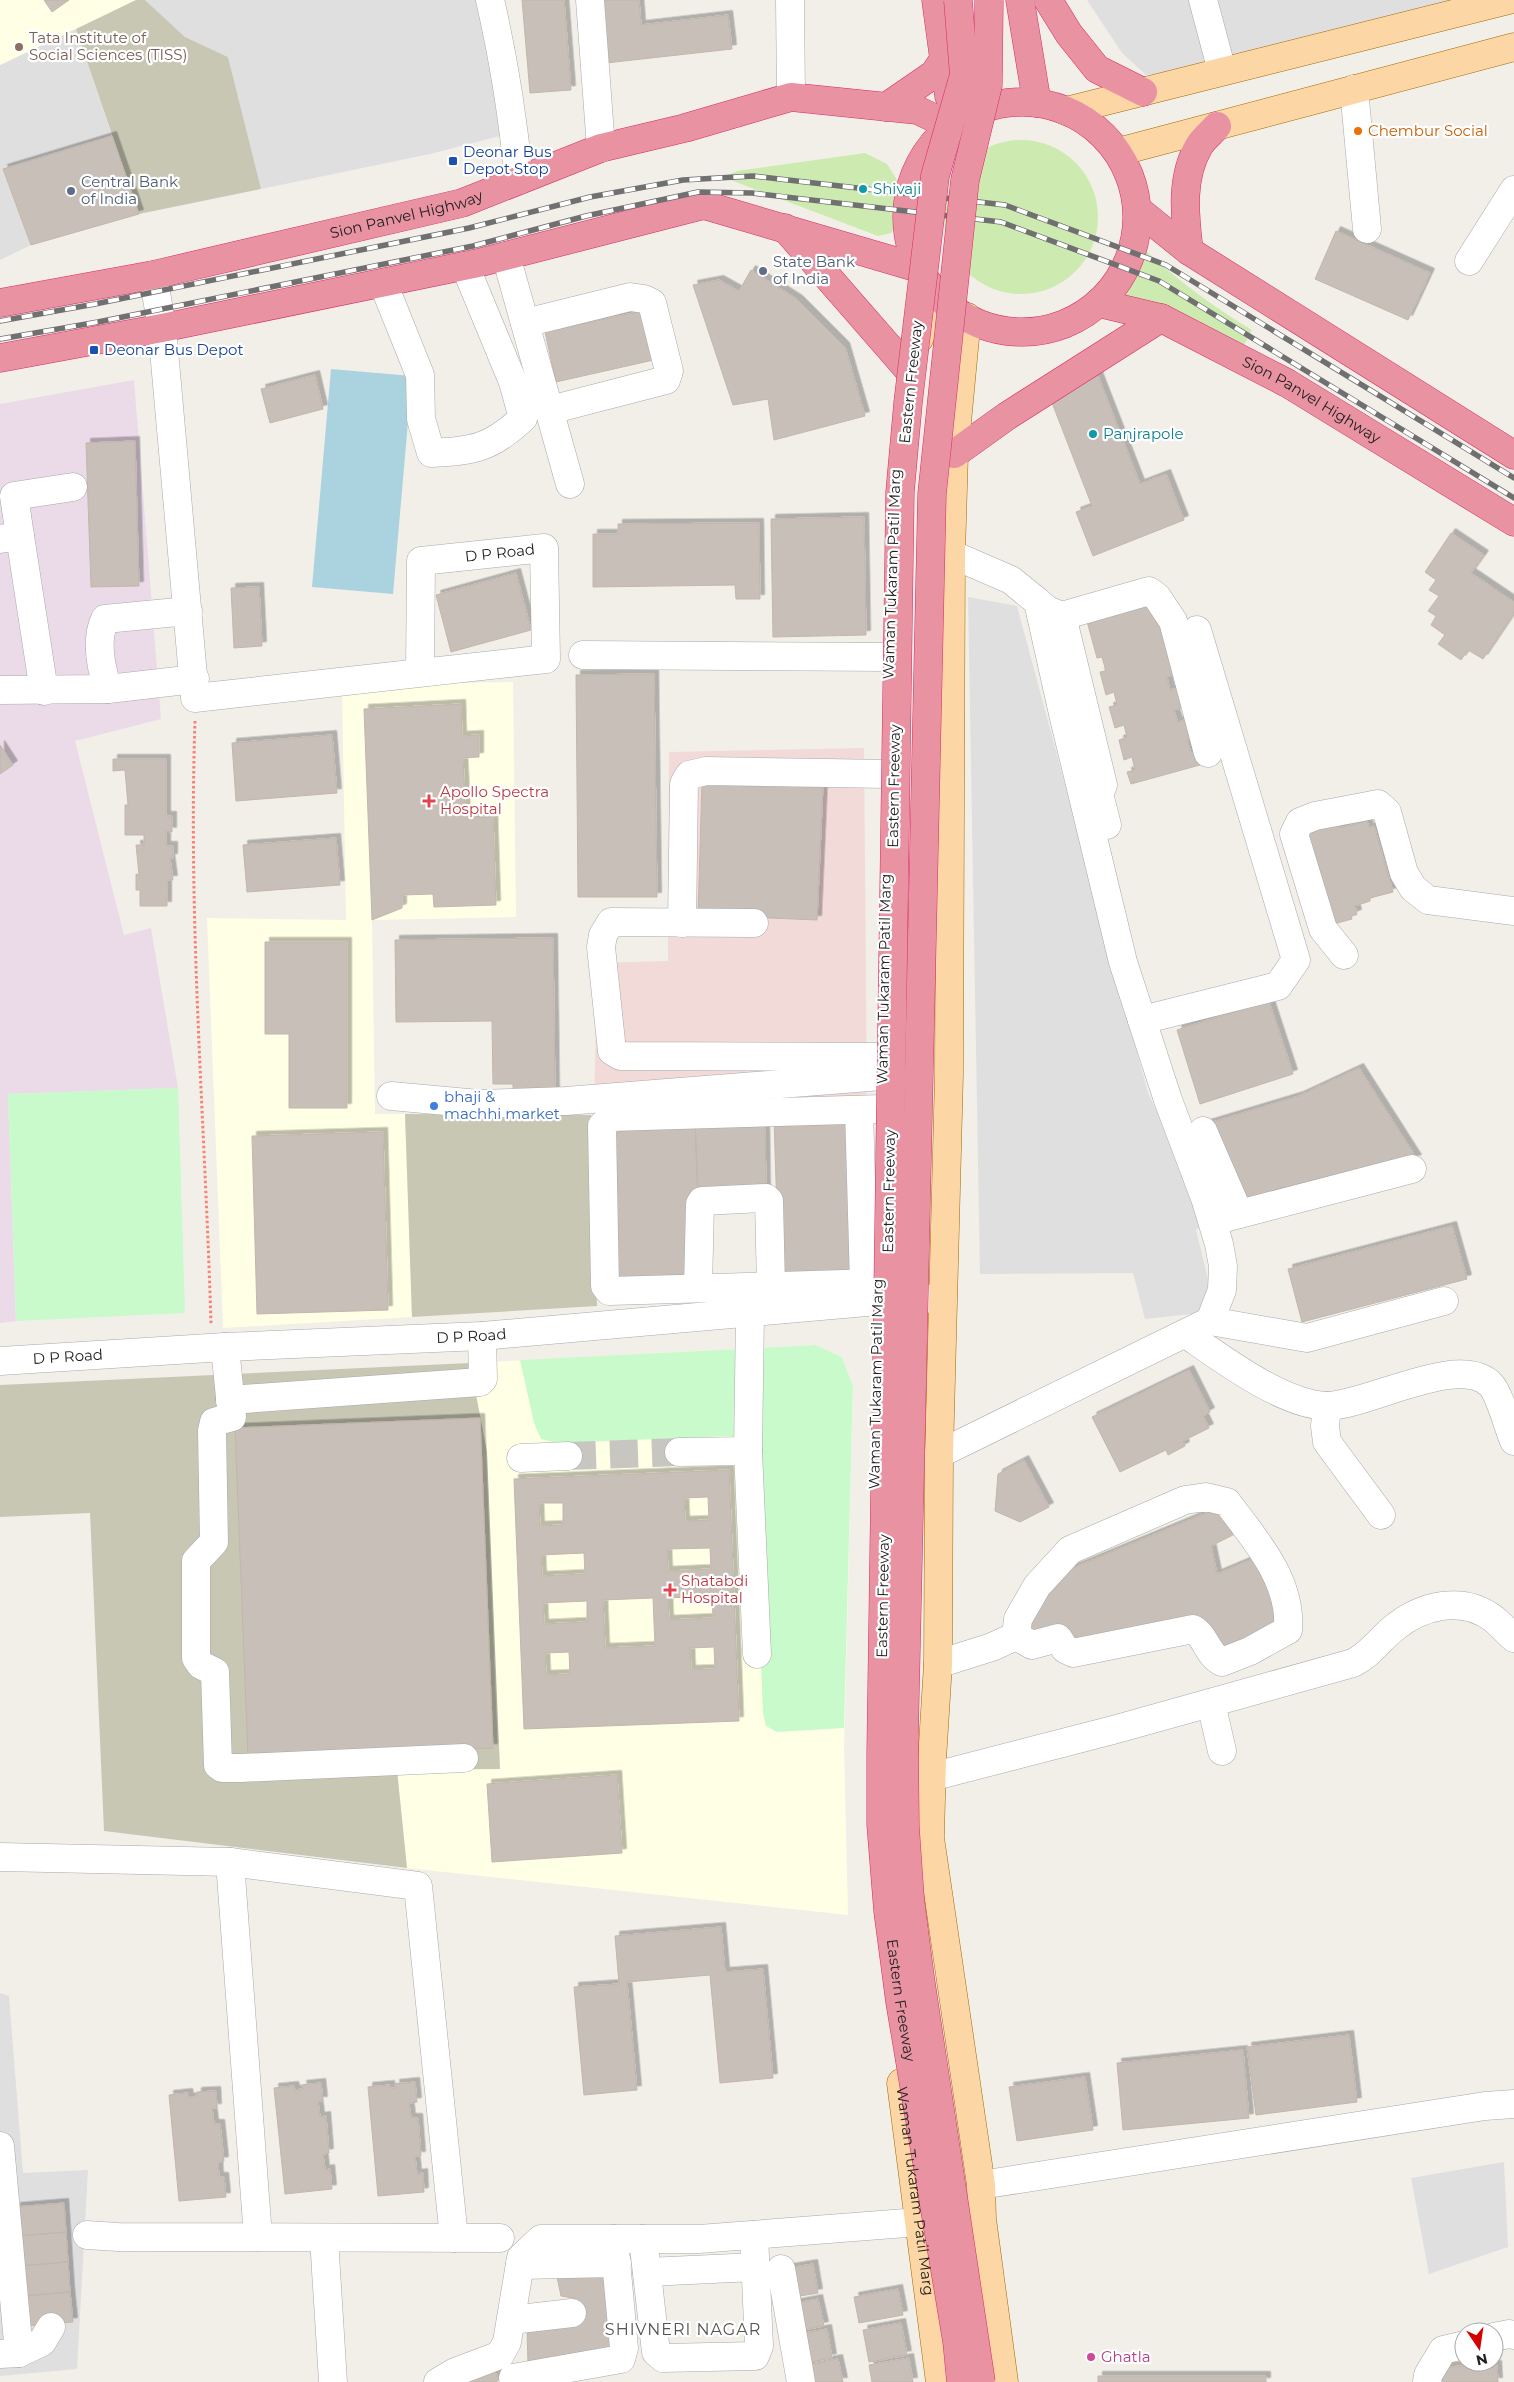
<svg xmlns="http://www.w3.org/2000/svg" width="1514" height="2382" font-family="Montserrat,sans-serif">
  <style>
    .residential { fill: #e0dfdf }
    .commercial { fill: #f2dad9 }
    .industrial { fill: #ebdbe8 }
    .education { fill: #ffffe5 }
    .construction { fill: #c7c7b4 }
    .grass { fill: #cdebb0 }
    .park { fill: #c8facc }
    .water { fill: #aad3df }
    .building { fill: #c7bfb8; stroke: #c4b6ab; fill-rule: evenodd; filter: url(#shadow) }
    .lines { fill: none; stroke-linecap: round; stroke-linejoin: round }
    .minor-tunnel { stroke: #c8c6c1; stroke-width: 28; stroke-dasharray: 28 14; stroke-linecap: butt }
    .minor-casing { stroke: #a9a9a9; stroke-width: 29 }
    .major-casing { stroke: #a06b00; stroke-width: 29 }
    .highway-casing { stroke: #dc2a67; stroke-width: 29 }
    .path { stroke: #fa8072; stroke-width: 3; stroke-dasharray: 2.5 2.5; stroke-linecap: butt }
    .minor { stroke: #fff; stroke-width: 28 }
    .major { stroke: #fcd6a4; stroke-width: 28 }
    .highway { stroke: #e892a2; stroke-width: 28 }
    .rail-casing { stroke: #707070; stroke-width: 5.5 }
    .rail { stroke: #fff; stroke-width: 4; stroke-dasharray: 11; stroke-linecap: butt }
    .highway-bridge-casing { stroke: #dc2a67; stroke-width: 29; stroke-linecap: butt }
    .highway-bridge { stroke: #e892a2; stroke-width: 28 }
    .education-dot { fill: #8d6e63; stroke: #fff; stroke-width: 2 }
    .food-dot { fill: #e8710a; stroke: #fff; stroke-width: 2 }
    .transit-dot { fill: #1a4fb4; stroke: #fff; stroke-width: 2 }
    .culture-dot { fill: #0f9aa8; stroke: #fff; stroke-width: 2 }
    .service-dot { fill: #5c6f8a; stroke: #fff; stroke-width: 2 }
    .health-dot { fill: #e0444e; stroke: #fff; stroke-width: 2 }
    .shop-dot { fill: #3f7fe0; stroke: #fff; stroke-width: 2 }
    .hotel-dot { fill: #d1479c; stroke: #fff; stroke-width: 2 }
    .labels { text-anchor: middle; stroke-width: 4.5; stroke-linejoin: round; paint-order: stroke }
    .education-label { font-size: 15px; fill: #785e54; stroke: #fff; text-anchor: start }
    .food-label { font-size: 15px; fill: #c56008; stroke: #fff; text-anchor: start }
    .transit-label { font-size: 15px; fill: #164399; stroke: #fff; text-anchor: start }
    .service-label { font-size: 15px; fill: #4e5e75; stroke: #fff; text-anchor: start }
    .culture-label { font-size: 15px; fill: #0d838f; stroke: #fff; text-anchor: start }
    .street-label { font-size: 15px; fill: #222; stroke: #fff }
    .health-label { font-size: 15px; fill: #be3a42; stroke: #fff; text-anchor: start }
    .shop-label { font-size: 15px; fill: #366cbe; stroke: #fff; text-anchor: start }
    .hotel-label { font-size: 15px; fill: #b23c85; stroke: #fff; text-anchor: start }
    .neighbourhood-label { font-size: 16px; letter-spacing: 1px; fill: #555; stroke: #fff }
  </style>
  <defs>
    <filter id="shadow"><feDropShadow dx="4.5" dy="-4.5" stdDeviation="0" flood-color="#0004"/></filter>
  </defs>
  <rect width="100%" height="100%" fill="#f2efe9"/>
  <!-- residential -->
  <path class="residential" d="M145,0H482L500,136L430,154L261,189L256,176L228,57L185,37Z
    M1087,0H1480L1248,62L1146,75L1122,53Z
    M76,29L112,136L3,169L31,245L0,260V65Z
    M968,597L1017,606L1148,1093L1209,1219L1196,1230L1210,1287L1201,1313L1145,1319L1133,1273L980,1274Z
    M0,1993L9,1996L23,2173L88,2170L77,2369L0,2376Z
    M1504,2162L1508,2247L1429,2274L1411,2178Z"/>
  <!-- commercial -->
  <path class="commercial" d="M864,748L867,1100L594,1114L597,963L668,961L669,752Z"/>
  <!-- industrial -->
  <path class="industrial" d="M134,380L161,719L75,741L124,935L151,928L178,1088L8,1094L16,1321L0,1323V404Z"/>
  <!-- education -->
  <path class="education" d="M0,0H136L0,65Z
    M513,682L516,917L372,920L375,1114H405L412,1317L223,1328L207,918L346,920L342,685Z
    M816,1345L842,1357L853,1386L844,1747L848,1915L407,1868L397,1770L500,1768L470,1363Z"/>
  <!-- construction -->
  <path class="construction" d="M136,0H145L185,37L228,57L261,189L139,214L76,29Z
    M405,1114L591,1115L597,1306L412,1317Z
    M470,1363L487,1452L500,1769L397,1770L407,1868L104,1831L90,1513L0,1517V1385Z"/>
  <!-- grass -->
  <path class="grass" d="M944 217a77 77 0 1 1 154 0a77 77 0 1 1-154 0Z
    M865,153L887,164L897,180L900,197L898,224L891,233L878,236L728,179V175L737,171Z
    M1143,248C1177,280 1212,306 1252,330L1244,345L1201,323L1159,308L1111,300C1129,285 1136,270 1143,248Z"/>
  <!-- park -->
  <path class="park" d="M178,1088L185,1313L16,1321L8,1094Z
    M816,1345L842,1357L853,1386L844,1728L777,1732L766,1726L763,1713L753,1455L748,1440L730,1436L557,1443L541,1439L534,1423L520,1360Z"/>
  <!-- water -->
  <path class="water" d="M331,369L412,376L393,594L312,587Z"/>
  <!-- building -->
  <path class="building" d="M44,0H69L52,12Z
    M522,0H564L571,90L530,93Z
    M603,0H639L641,25L728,15L732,49L606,63Z
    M112,136L139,214L31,245L3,169Z
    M1336,231L1430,273L1408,320L1315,279Z
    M751,270L798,300L845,347L865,416L774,440L768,399L733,405L693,285L719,280L739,291Z
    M647,310L658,359L556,382L545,332Z
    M315,375L323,409L270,423L261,389Z
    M1098,376L1140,484L1166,474L1184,520L1093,556L1076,512L1092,506L1049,395Z
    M135,441L139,586L91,587L86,443Z
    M864,517L866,635L773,637L771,519Z
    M759,523L760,599H736L735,585L593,587V534H618V524Z
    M1451,533L1484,555L1471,573L1514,602V613L1483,659L1468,650L1461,660L1438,644L1445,635L1431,625L1436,616L1428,611L1439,596L1429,590L1436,580L1425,572Z
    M516,573L531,630L451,652L436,595Z
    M259,587L262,646L234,648L231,588Z
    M1152,596L1173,675L1167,677L1170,690L1179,688L1184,707L1174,710L1178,722L1187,719L1193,739L1187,740L1191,752L1196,751L1200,765L1131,784L1127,772L1135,770L1132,757L1124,760L1119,740L1127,737L1124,725L1115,728L1109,707L1117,705L1114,692L1106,695L1100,672L1106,671L1102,657L1097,658L1085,614Z
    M654,674L657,897H578L576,675Z
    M461,704L462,736L479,735V757L463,758L466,818L493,817L496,905L434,907L433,894L402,895V908L372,920L364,709Z
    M332,735L337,793L236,801L232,743Z
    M0,745L13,765L0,774Z
    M113,759H166V816H172V832L166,831V846H173V858H170L173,880H167V906H140V890H136V874L139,875L136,845H144V835H125V805H128L125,770L113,771Z
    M702,783L823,785L817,920L698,915Z
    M1367,821L1369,828L1374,826L1393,892L1370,898V901L1355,906L1357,914L1351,916L1352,919L1330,925L1304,834L1339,824L1340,828Z
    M336,838L340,885L247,892L243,845Z
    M553,938L555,1096H513V1084H493L492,1021L396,1022L395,940Z
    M265,942H347V1108H289V1034H265Z
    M1269,1001L1293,1074L1200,1104L1177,1030Z
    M1359,1068L1417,1159L1243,1199L1206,1124L1299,1096Z
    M695,1120L698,1196L694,1281L612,1285L606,1134Z
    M695,1120L765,1126L766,1192L698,1196Z
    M774,1120H853L857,1271L779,1273Z
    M383,1132L388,1310L257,1314L252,1136Z
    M1452,1226L1467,1279L1302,1322L1288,1269Z
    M1189,1370L1210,1412L1203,1416L1209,1428L1183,1441L1185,1446L1168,1455L1166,1450L1120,1472L1092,1417Z
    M480,1418L493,1748L248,1758L235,1428Z
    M1024,1460L1049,1507L1020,1522L995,1511L998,1474Z
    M729,1470L739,1721L524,1729L514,1479ZM708,1497L709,1520L685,1521L684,1498ZM539,1503H563V1525L540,1526ZM710,1548L711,1569L668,1571L667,1549ZM584,1553L585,1574L542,1576L541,1555ZM712,1596L713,1618L669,1620L668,1598ZM653,1598L655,1646L605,1648L603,1600ZM587,1601V1622L544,1624L543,1603ZM714,1647L715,1669L691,1670L690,1648ZM569,1652L570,1674L546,1675L545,1653Z
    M1216,1509L1233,1535L1211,1546L1217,1574L1255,1558L1282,1625L1220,1650L1200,1621L1073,1648L1027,1639L1035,1595L1057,1588L1056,1575Z
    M617,1775L622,1853L492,1862L487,1784Z
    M721,1927L725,1972L763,1969L773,2078L720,2083L710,1975L627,1982L637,2090L584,2095L574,1987L619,1984L615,1936Z
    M1349,2035L1357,2102L1256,2115L1247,2047Z
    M1243,2050L1249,2118L1123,2130L1117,2063Z
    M1085,2077L1093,2130L1017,2141L1009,2087Z
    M415,2082L417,2102L409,2103L411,2118H418L421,2156H415L417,2174L423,2173L424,2192L378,2196L368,2087L390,2085V2088H396L395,2084Z
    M321,2083L323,2101H318L320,2117L326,2116L329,2153L323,2154L325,2170L330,2169L332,2189L285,2194L274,2088L294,2086L295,2090L303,2089L302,2085Z
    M216,2091L217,2108H212L214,2124H220L224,2161L218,2162L219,2177H224L226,2197L179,2201L169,2095L188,2093L189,2098L197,2096V2092Z
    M64,2203L66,2232L18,2236L16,2207Z
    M66,2232L68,2262L20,2266L18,2236Z
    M68,2262L70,2292L23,2296L20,2266Z
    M813,2264L818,2293L794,2297L789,2268Z
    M610,2273L619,2352L528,2364L527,2330L583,2319L578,2299L561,2296L557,2277Z
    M898,2289L903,2315L859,2323L854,2297Z
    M70,2292L73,2322L25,2326L23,2296Z
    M818,2299L824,2326L798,2331L792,2304Z
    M901,2323L907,2355L869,2362L863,2330Z
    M827,2329L832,2358L805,2363L799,2334Z
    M909,2358L913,2382H872L869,2365Z
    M838,2359L843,2382H810L807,2365Z
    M1497,2365L1498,2382H1443L1440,2367Z
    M491,2367L500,2379L496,2382H467Z
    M1098,2376H1266V2382H1098Z"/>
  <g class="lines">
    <!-- minor-tunnel -->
    <path class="minor-tunnel" d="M568,1456L679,1452"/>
    <defs>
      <g id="minor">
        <path d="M490,0C504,60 513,119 519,180"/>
        <path d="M590,0L601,148"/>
        <path d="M790,0L791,97"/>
        <path d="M1203,0L1222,71"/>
        <path d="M1354,89L1367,229"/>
        <path d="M506,256L570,484"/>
        <path d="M1469,261L1514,190"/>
        <path d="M153,275L162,328L195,698L546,659L544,548L421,561L420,673"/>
        <path d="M383,283L420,375L421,419L431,453C474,451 491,448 523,418L513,382L465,266"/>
        <path d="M525,323L630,297L644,299L652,303L669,371L666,380L550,410"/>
        <path d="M20,536L14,496L73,487"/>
        <path d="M0,539L20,536L44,691"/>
        <path d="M1038,602L1047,610L1062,616L1149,591L1157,597L1173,621L1208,753"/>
        <path d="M1062,616L1103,785L1099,794L1107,825"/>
        <path d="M583,655L889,657"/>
        <path d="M108,689C101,668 95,640 105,619L188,611"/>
        <path d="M0,690L108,689L195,679"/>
        <path d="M682,923L684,784L689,775L706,771L889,774"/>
        <path d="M754,923L611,922L603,935L601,947L612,1051L620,1056L883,1057"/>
        <path d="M1344,955L1323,929L1294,834L1300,822L1315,816L1378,804L1387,812L1404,873L1413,888L1428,900L1514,911"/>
        <path d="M1142,1020L1278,986L1296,960L1197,630"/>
        <path d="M391,1096L479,1104L566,1101L882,1076"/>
        <path d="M859,1110L864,1283"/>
        <path d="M1203,1131L1239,1214"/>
        <path d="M1213,1221L1412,1169"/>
        <path d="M878,1283L609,1291L605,1286L602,1126L611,1117L882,1109"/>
        <path d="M698,1288L700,1204L702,1201L766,1198L769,1201L771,1286"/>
        <path d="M750,1313L748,1451L757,1654"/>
        <path d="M1210,1321L1307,1338L1444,1301"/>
        <path d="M1186,1334C1221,1358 1283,1405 1327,1406C1367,1406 1460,1352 1491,1385C1500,1395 1508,1427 1514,1441"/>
        <path d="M225,1347L232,1417L214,1422L212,1431L214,1542L196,1561V1658L201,1665L215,1672L218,1765L222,1768H241L464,1758"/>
        <path id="s1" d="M0,1361L225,1347L482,1336L878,1301L942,1298"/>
        <path d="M230,1400L480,1382L483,1379L482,1336"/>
        <path d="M1327,1406L1325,1426L1327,1442L1381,1515"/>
        <path d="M679,1452L748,1451"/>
        <path d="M939,1454L1210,1321L1222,1290L1223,1266L1219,1244L1205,1198L1168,1100L1123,962L1064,718L1038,602L1011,580L951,554"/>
        <path d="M521,1458L568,1456"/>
        <path d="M938,1664L992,1647L1016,1636L1018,1619L1037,1586L1070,1550L1185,1500L1206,1497L1227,1502C1255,1540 1292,1580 1288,1630L1250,1651L1222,1662C1207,1655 1206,1636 1193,1629L1073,1653L1065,1649L1058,1638L1032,1645L1016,1636"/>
        <path d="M1211,1703L1222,1751"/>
        <path d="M931,1777L1113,1730L1353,1663C1371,1654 1379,1640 1394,1628C1422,1605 1463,1595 1494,1619C1501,1625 1507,1632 1514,1638"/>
        <path d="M0,1857L230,1862L418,1886L454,2238"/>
        <path d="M230,1862L258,2237"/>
        <path d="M0,2146L19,2353"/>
        <path d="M981,2185L1485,2106L1514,2104"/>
        <path d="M87,2235L118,2237L500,2238"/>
        <path d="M324,2238L333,2382"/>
        <path d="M643,2239L656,2352L663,2358L755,2356L759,2346L754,2235"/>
        <path d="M520,2265L617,2263"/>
        <path d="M781,2269L801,2382"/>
        <path d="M647,2272L756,2267"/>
        <path d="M511,2320L572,2313"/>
        <path d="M1494,2337L1509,2334L1514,2335"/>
        <path d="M0,2354L19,2353L42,2342L51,2327"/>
        <path d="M438,2382L455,2372L500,2355L507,2342L521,2258L541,2239H699L919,2222"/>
        <path d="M514,2382L513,2378L621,2359L624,2348L614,2239"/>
        <path d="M1427,2382L1428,2375L1443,2350L1464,2345"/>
      </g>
      <g id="major">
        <path d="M1066,111L1509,0"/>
        <path d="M1118,152L1514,47"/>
        <path d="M967,317L954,454L951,554L949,1075L939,1454L938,1664L932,1760L930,1838L981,2185L982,2219L1004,2382"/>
        <path d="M919,339L936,299"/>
        <path id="s2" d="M901,2083L940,2382"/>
      </g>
      <g id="highway">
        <path d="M936,0L949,96L959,119"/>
        <path d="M1020,0L1037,103"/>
        <path d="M1048,0L1069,34L1097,69L1143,92"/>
        <circle cx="1022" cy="217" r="115"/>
        <path d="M886,107L934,74L944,59"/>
        <path d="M1138,210L1189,251L1514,455"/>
        <path d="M785,228L907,368"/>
        <path d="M1189,251C1185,217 1180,178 1199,146C1203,139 1212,132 1217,126"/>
        <path id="s3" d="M0,303L153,275L462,203L601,148L685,128L791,97L917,110L951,126"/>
        <path id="s4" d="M1098,303L1161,318L1287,383L1514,522"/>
        <path d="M0,358L162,328L478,263L704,205L915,267"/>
        <path d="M954,454L1007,416L1161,318"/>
      </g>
    </defs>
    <!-- minor casing -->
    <use href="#minor" class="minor-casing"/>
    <!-- major casing -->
    <use href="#major" class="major-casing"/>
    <!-- highway casing -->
    <use href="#highway" class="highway-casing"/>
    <!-- path -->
    <path class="path" d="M195,721C188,922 205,1123 211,1324"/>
    <!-- minor -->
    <use href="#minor" class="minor"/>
    <!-- major -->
    <use href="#major" class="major"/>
    <!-- highway -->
    <use href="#highway" class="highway"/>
    <defs>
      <path id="rail" d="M0,321L95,304L469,228L590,197L683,180L753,176L1005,205L1166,265L1514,478
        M0,339L98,322L473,246L586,216L698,192L752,193L1001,222L1159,281L1514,498"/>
    </defs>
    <!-- rail casing -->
    <use href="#rail" class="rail-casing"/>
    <!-- rail -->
    <use href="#rail" class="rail"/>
    <defs>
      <g id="highway-bridge">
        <path id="s5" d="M958,0L964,75L935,176L908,403L900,492L881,1755V1824L888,1911L900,2002L957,2341L961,2382"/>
        <path d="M981,2382L920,1977L910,1899L905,1827L904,1738L932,494L965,180L988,85L989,0"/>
      </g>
    </defs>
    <!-- highway-bridge casing -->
    <use href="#highway-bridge" class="highway-bridge-casing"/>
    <!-- highway-bridge -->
    <use href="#highway-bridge" class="highway-bridge"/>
  </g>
  <!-- markers -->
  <circle class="education-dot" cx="19" cy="47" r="5"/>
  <circle class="food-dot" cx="1358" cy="131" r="5"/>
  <g class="transit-dot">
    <rect x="448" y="156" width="10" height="10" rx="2.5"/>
    <rect x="89" y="345" width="10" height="10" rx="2.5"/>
  </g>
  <g class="culture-dot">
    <circle cx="863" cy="189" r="5"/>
    <circle cx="1093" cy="434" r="5"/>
  </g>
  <g class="service-dot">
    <circle cx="71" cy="191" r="5"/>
    <circle cx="763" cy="271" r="5"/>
  </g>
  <g class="health-dot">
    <path d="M426.5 793.5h5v5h5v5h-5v5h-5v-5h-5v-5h5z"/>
    <path d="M667.5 1582.5h5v5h5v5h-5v5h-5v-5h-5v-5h5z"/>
  </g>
  <circle class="shop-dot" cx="434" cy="1106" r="5"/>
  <circle class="hotel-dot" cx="1091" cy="2357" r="5"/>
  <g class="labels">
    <!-- education labels -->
    <g class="education-label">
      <text x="29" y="43">Tata Institute of<tspan x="29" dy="17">Social Sciences (TISS)</tspan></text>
    </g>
    <!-- food labels -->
    <g class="food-label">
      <text x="1368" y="136">Chembur Social</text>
    </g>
    <!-- transit labels -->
    <g class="transit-label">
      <text x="463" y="157">Deonar Bus<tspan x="463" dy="17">Depot Stop</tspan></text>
      <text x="104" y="355">Deonar Bus Depot</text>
    </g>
    <!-- service labels -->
    <g class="service-label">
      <text x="81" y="187">Central Bank<tspan x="81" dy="17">of India</tspan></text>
      <text x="773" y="267">State Bank<tspan x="773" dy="17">of India</tspan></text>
    </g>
    <!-- culture labels -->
    <g class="culture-label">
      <text x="873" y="194">Shivaji</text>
      <text x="1103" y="439">Panjrapole</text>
    </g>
    <!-- street labels -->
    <g class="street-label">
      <text dy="5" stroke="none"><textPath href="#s3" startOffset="416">Sion Panvel Highway</textPath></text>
      <text transform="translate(911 382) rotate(-84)" y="5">Eastern Freeway</text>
      <text dy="5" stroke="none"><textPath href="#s4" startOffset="236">Sion Panvel Highway</textPath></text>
      <text transform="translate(500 553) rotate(-6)" y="5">D P Road</text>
      <text transform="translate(892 574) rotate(-88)" y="5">Waman Tukaram Patil Marg</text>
      <text transform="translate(894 786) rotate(-89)" y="5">Eastern Freeway</text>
      <text transform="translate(884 979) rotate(-89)" y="5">Waman Tukaram Patil Marg</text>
      <text transform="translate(889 1191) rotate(-89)" y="5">Eastern Freeway</text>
      <text dy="5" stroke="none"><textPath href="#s1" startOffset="472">D P Road</textPath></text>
      <text dy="5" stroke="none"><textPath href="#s1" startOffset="68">D P Road</textPath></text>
      <text transform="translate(876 1384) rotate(-89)" y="5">Waman Tukaram Patil Marg</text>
      <text transform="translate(883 1596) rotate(-89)" y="5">Eastern Freeway</text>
      <text dy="5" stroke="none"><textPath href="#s5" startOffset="2008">Eastern Freeway</textPath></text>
      <text dy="5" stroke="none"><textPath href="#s2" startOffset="109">Waman Tukaram Patil Marg</textPath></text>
    </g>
    <!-- health labels -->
    <g class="health-label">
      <text x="440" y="797">Apollo Spectra<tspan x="440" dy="17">Hospital</tspan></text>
      <text x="681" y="1586">Shatabdi<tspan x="681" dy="17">Hospital</tspan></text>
    </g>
    <!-- shop labels -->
    <g class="shop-label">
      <text x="444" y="1102">bhaji &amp;<tspan x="444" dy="17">machhi market</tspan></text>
    </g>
    <!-- hotel labels -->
    <g class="hotel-label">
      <text x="1101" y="2362">Ghatla</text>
    </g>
    <!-- neighbourhood labels -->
    <g class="neighbourhood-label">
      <text x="683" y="2335">SHIVNERI NAGAR</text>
    </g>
  </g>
  <!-- north arrow -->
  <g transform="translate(1479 2347) rotate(167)"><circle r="24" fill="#ffffff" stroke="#a7a7a7"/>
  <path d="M0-4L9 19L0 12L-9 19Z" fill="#d40000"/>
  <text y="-8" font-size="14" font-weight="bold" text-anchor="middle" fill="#222222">N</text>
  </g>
</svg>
